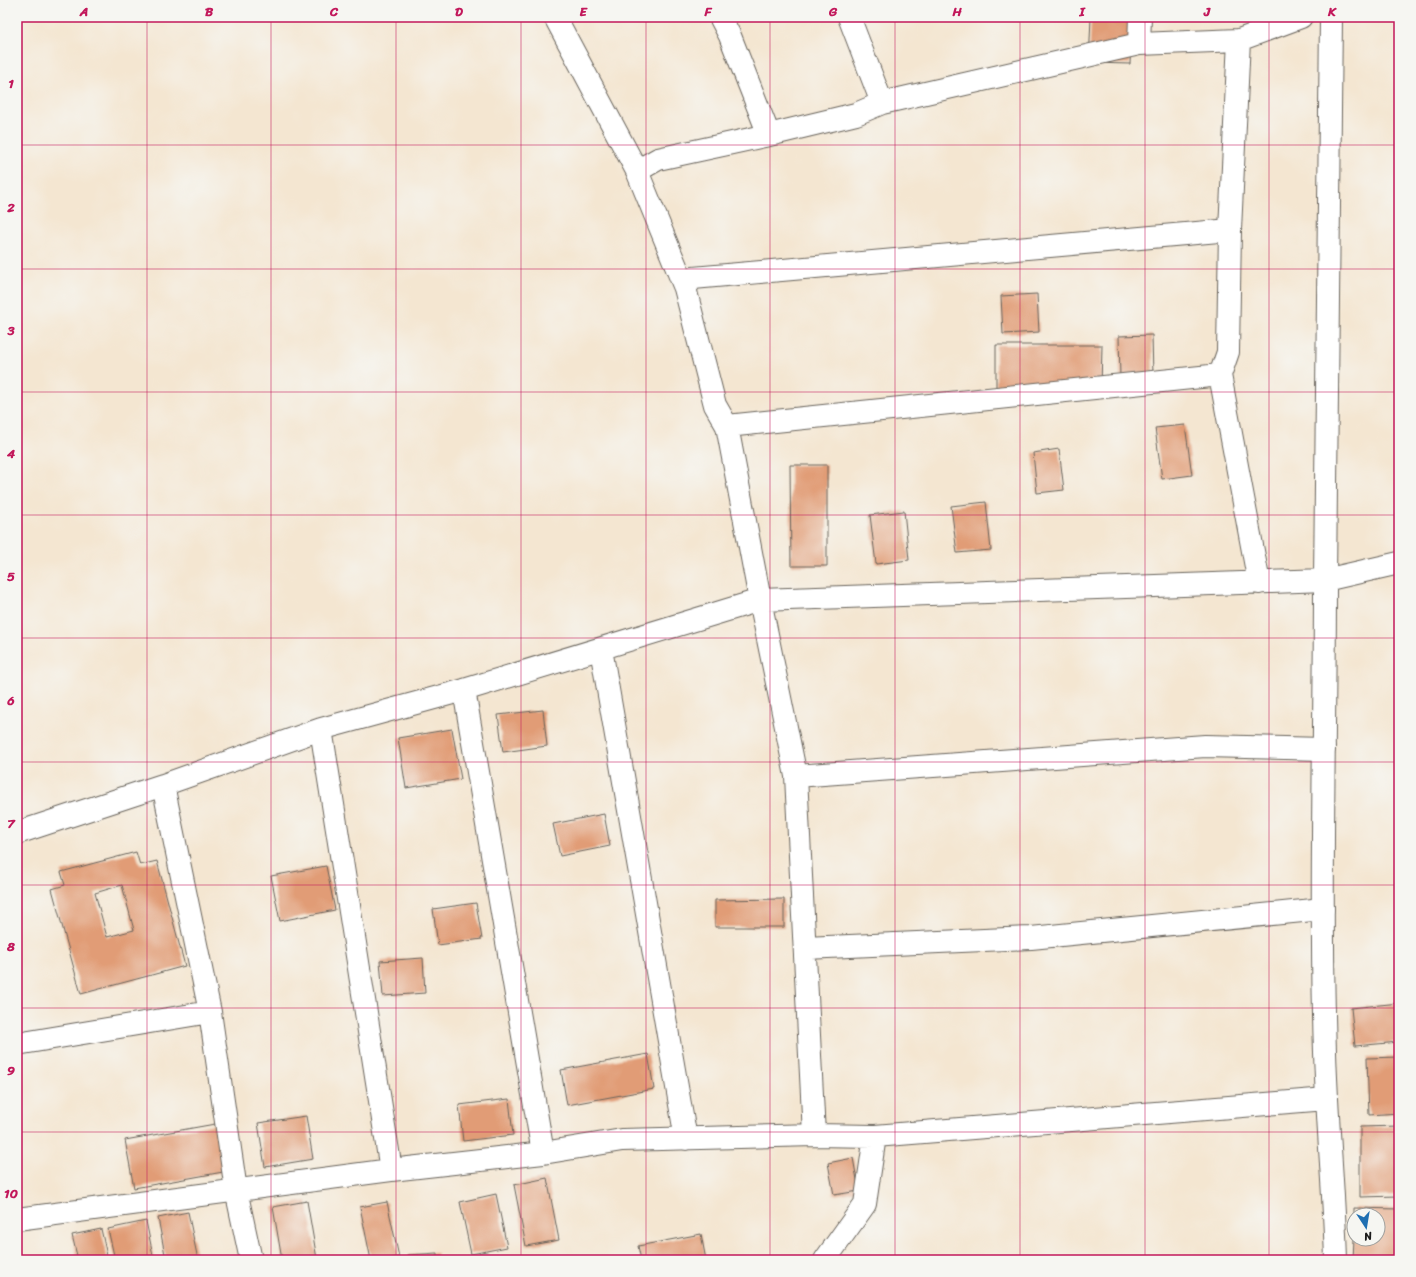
<svg xmlns="http://www.w3.org/2000/svg" width="1416" height="1277" font-family="Sriracha,sans-serif">
  <style>
    .building { fill: #e19c76; fill-rule: evenodd }
    .lines { fill: none; stroke-linecap: round; stroke-linejoin: round }
    .street-casing { stroke: #68635b; stroke-width: 24 }
    .secondary-casing { stroke: #68635b; stroke-width: 24 }
    .street { stroke: #fff; stroke-width: 22 }
    .secondary { stroke: #fff; stroke-width: 22 }
    .grid { fill: none; stroke: #c2185b; stroke-width: 1; stroke-opacity: 0.55 }
    .neatline { fill: none; stroke: #c2185b; stroke-width: 1.5 }
    .grid-label { font-size: 13px; text-anchor: middle; font-weight: bold; fill: #c2185b }
  </style>
  <rect width="100%" height="100%" fill="#f6f6f2"/>
  <filter id="ink" filterUnits="userSpaceOnUse"><feTurbulence type="fractalNoise" baseFrequency=".025" numOctaves="2"/><feDisplacementMap in="SourceGraphic" scale="8" xChannelSelector="R" yChannelSelector="G"/><feConvolveMatrix kernelMatrix="1 2 1 2 8 2 1 2 1" color-interpolation-filters="sRGB"/></filter>
  <filter id="wash" filterUnits="userSpaceOnUse"><feTurbulence type="fractalNoise" baseFrequency=".012" numOctaves="4" result="noise"/><feDisplacementMap in="SourceGraphic" scale="16" xChannelSelector="R" yChannelSelector="G"/><feGaussianBlur stdDeviation="0.9" result="paint"/><feColorMatrix in="noise" values="0 0 0 0 0 0 0 0 0 0 0 0 0 0 0 0 0 1.4 0 .05"/><feComposite in="paint" operator="in"/></filter>
  <g filter="url(#wash)">
    <rect width="100%" height="100%" fill="#f4e6d1"/>
    <g id="blocks">
      <!-- building -->
      <path class="building" d="M1091,17H1132L1130,64L1089,63Z
        M1037,294L1039,332L1003,334L1001,296Z
        M1152,335L1153,376L1120,377L1119,336Z
        M996,345H1102L1101,389L996,388Z
        M1185,425L1192,475L1162,479L1155,428Z
        M1059,449L1064,490L1037,493L1033,453Z
        M790,465H827V566H791Z
        M986,502L991,550L957,553L951,506Z
        M904,511L909,560L876,564L870,515Z
        M543,710L547,746L503,752L498,715Z
        M452,729L461,779L406,788L398,738Z
        M604,814L610,846L560,856L553,824Z
        M136,852L140,865L157,861L185,966L81,994L52,889L65,885L61,872ZM122,885L134,930L107,937L95,893Z
        M326,866L335,910L280,921L271,876Z
        M784,899V927H715V900Z
        M476,903L482,939L438,945L433,909Z
        M423,958L425,993L383,996L380,961Z
        M1399,1003V1042L1355,1046L1351,1008Z
        M648,1054L654,1089L567,1105L561,1070Z
        M1399,1057V1113L1369,1115L1367,1058Z
        M509,1099L513,1135L463,1141L459,1105Z
        M306,1116L313,1159L265,1167L258,1123Z
        M215,1124L223,1172L134,1188L125,1140Z
        M1399,1126V1196L1360,1197V1127Z
        M853,1158L859,1191L834,1195L828,1163Z
        M547,1178L559,1240L526,1246L514,1185Z
        M496,1194L507,1247L471,1254L460,1202Z
        M307,1201L317,1259L282,1260L273,1207Z
        M387,1202L399,1257L383,1260H371L360,1207Z
        M1354,1208L1399,1209V1260H1353L1354,1239H1378V1215H1354Z
        M188,1212L198,1260H166L158,1218Z
        M146,1221L154,1260H115L108,1229Z
        M101,1229L108,1260H78L72,1235Z
        M701,1234L706,1260H641L638,1246Z
        M437,1253V1260H409L408,1255Z"/>
    </g>
  </g>
  <g filter="url(#ink)">
    <use href="#blocks" fill-opacity="0" stroke="#68635b" stroke-width="1"/>
    <g class="lines">
      <defs>
        <path id="street" d="M555,17L637,171L685,288L715,405L727,426L760,600L796,776L814,1135L875,1136
          M720,17L730,36L769,135
          M849,17L882,103
          M1239,40L1230,230L1228,352L1220,375L1259,583
          M1139,44L1140,17
          M637,171L658,159L769,135L856,114L882,103L1139,44L1239,40L1301,17
          M685,288L693,278L1230,230
          M727,426L1220,375
          M601,649L686,1139
          M464,690L543,1153
          M321,729L391,1170
          M796,776L1205,746L1324,749
          M163,785L210,1012L236,1190L251,1260
          M17,833L163,785L321,729L464,690L760,600L1325,580L1331,17
          M805,948L1031,938L1323,909
          M17,1044L210,1012
          M17,1219L391,1170L543,1153L622,1140L814,1135
          M825,1260L865,1204L875,1136L1327,1099"/>
        <path id="secondary" d="M1336,1260C1334,1191 1327,1121 1325,1052C1320,895 1325,738 1325,580L1399,563"/>
      </defs>
      <!-- street casing -->
      <use href="#street" class="street-casing"/>
      <!-- secondary casing -->
      <use href="#secondary" class="secondary-casing"/>
      <!-- street -->
      <use href="#street" class="street"/>
      <!-- secondary -->
      <use href="#secondary" class="secondary"/>
    </g>
  </g>
  <!-- grid -->
  <path class="grid" d="M147,17V1260M271,17V1260M396,17V1260M521,17V1260M646,17V1260M770,17V1260M895,17V1260M1020,17V1260M1145,17V1260M1269,17V1260M17,145H1399M17,269H1399M17,392H1399M17,515H1399M17,638H1399M17,762H1399M17,885H1399M17,1008H1399M17,1132H1399"/>
  <!-- margin -->
  <rect width="1416" height="1277" fill="none" stroke="#f6f6f2" stroke-width="44"/>
  <!-- north arrow -->
  <g transform="translate(1366 1227) rotate(168)"><circle r="19" fill="#f6f6f2" stroke="#9f9f9c"/>
  <path d="M0-3L7 15L0 10L-7 15Z" fill="#1f6fb2"/>
  <text y="-6" font-size="11" font-weight="bold" text-anchor="middle" fill="#1c1c1c">N</text>
  </g>
  <rect x="22" y="22" width="1372" height="1233" class="neatline"/>
  <g class="grid-label">
    <text x="84" y="16">A</text>
    <text x="209" y="16">B</text>
    <text x="334" y="16">C</text>
    <text x="459" y="16">D</text>
    <text x="583" y="16">E</text>
    <text x="708" y="16">F</text>
    <text x="833" y="16">G</text>
    <text x="957" y="16">H</text>
    <text x="1082" y="16">I</text>
    <text x="1207" y="16">J</text>
    <text x="1332" y="16">K</text>
    <text x="11" y="88">1</text>
    <text x="11" y="212">2</text>
    <text x="11" y="335">3</text>
    <text x="11" y="458">4</text>
    <text x="11" y="581">5</text>
    <text x="11" y="705">6</text>
    <text x="11" y="828">7</text>
    <text x="11" y="951">8</text>
    <text x="11" y="1075">9</text>
    <text x="11" y="1198">10</text>
  </g>
</svg>
